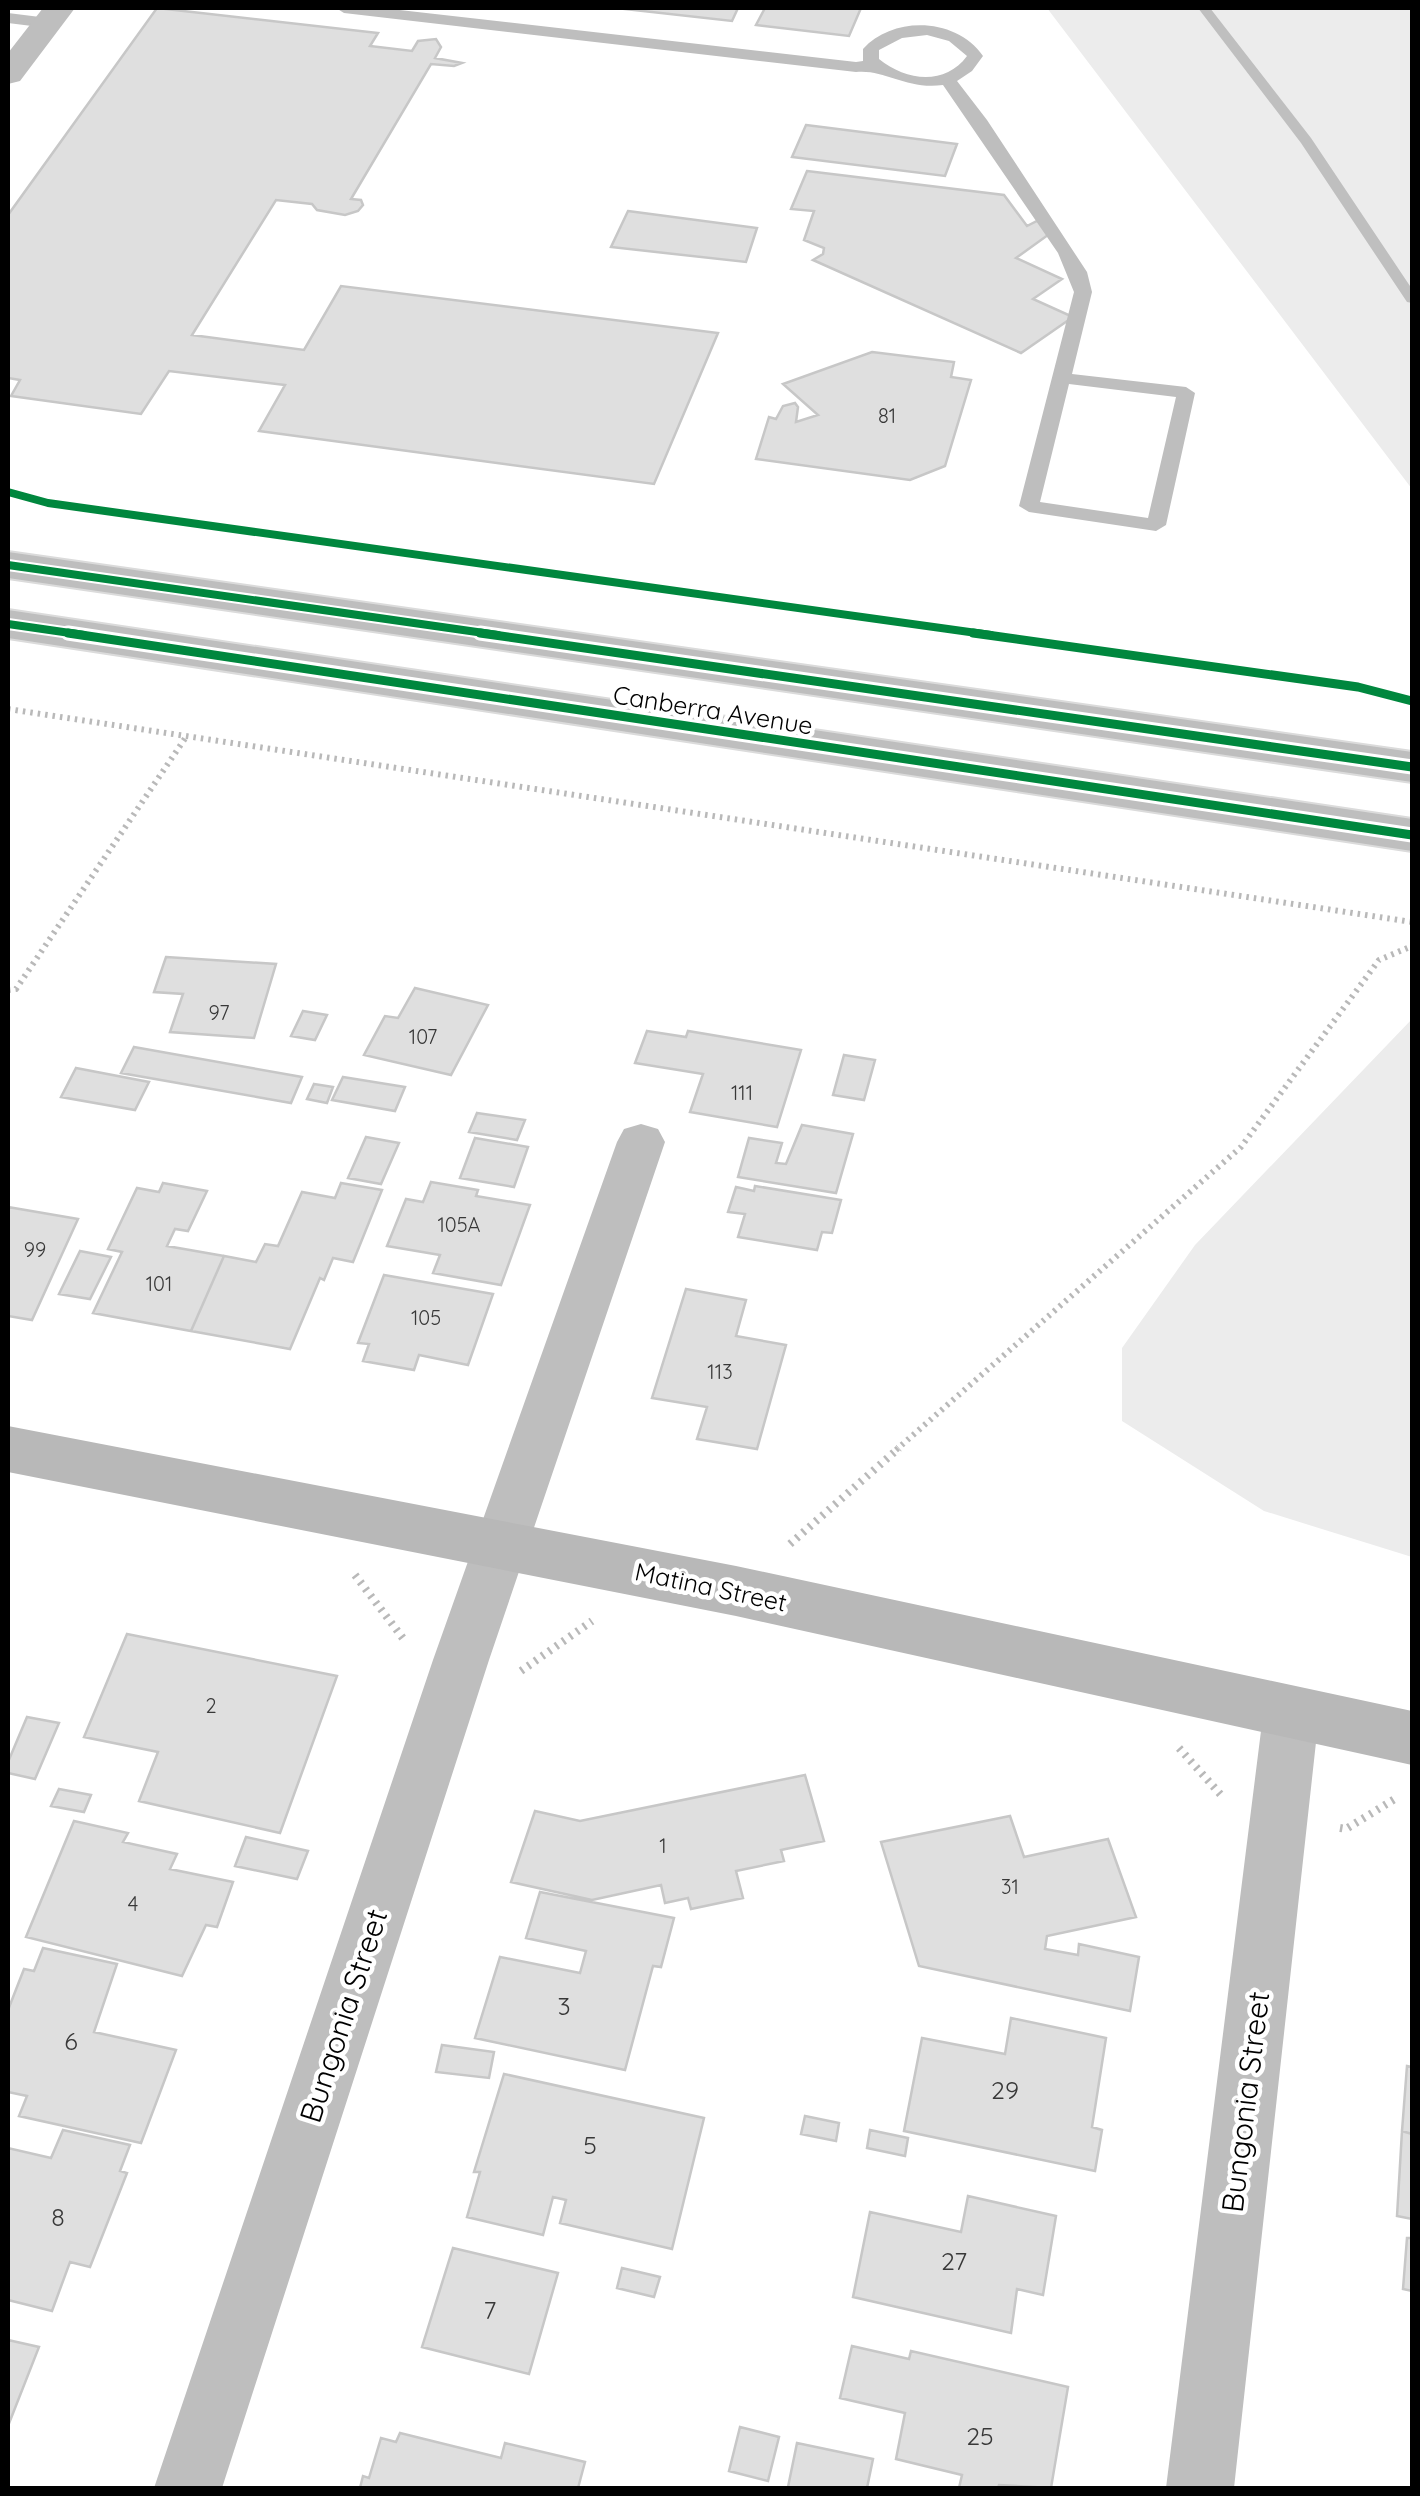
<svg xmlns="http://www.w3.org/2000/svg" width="1420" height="2496" font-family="Quicksand,sans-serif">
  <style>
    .green { fill: #ececec }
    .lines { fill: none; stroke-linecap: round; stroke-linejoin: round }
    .stream { fill: #bfbfbf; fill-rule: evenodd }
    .building { fill: #dfdfdf; stroke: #c7c7c7; stroke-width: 2.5 }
    .highway-casing { stroke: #dbdbdb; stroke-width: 4 }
    .path-far1 { stroke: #b9b9b9; stroke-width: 6; stroke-dasharray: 2.5 5; stroke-linecap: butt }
    .path { stroke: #b9b9b9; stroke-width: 8; stroke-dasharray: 2.5 6; stroke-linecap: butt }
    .lane { fill: #bebebe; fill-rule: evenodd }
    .street { fill: #bebebe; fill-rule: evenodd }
    .secondary { fill: #b8b8b8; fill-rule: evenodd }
    .highway { fill: #bebebe; fill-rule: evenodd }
    .cycleway-far1-casing { stroke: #fff; stroke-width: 12 }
    .cycleway-casing { stroke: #fff; stroke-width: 15 }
    .cycleway-far1 { stroke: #00873e; stroke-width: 8 }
    .cycleway { stroke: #00873e; stroke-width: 9 }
    .labels { text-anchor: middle; stroke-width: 9; stroke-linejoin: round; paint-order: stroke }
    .number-label { font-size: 20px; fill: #383838 }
    .street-label { font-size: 25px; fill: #000; stroke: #fff }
    .near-number-label { font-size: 25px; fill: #383838 }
    .near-street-label { font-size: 30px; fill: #000; stroke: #fff }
  </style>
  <rect width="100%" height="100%" fill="#fff"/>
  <!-- green -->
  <path class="green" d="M1047,8H1412V489Z
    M1412,1019V1557L1264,1511L1122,1421V1348L1195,1245Z"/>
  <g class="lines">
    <!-- stream -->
    <path class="stream" d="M1198,8H1210L1311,138L1412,289V303L1407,302L1301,143Z"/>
  </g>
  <!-- building -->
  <path class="building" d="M157,8L378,33L370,46L412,51L418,41L436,39L441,47L435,58L462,63L454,66L431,64L351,199L361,200L363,205L358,211L345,215L317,210L312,204L276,200L192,335L304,350L341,286L718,333L654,484L259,431L285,385L169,371L141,414L11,396L20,380L8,378V215Z
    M616,8H738L732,21Z
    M765,8H861L849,36L756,25Z
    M806,125L957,144L945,176L792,157Z
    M807,171L1004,195L1027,226L1039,220L1048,235L1016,258L1062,279L1033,299L1073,317L1021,353L813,260L823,254L824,248L804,240L814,211L791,209Z
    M628,211L757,228L746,262L611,247Z
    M872,352L954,362L951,377L971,380L945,466L910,480L756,459L769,417L776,419L783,406L795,403L798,407L796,422L818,415L783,384Z
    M166,957L276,964L254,1038L170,1032L183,994L154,992Z
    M415,988L488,1005L451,1075L364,1055L385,1016L398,1018Z
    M303,1011L327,1015L315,1040L291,1036Z
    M647,1031L686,1037L688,1031L801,1050L777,1127L690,1112L703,1074L635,1063Z
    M134,1047L302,1077L291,1103L121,1073Z
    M844,1055L875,1060L864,1100L833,1095Z
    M76,1068L149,1082L135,1110L61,1097Z
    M343,1077L405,1087L395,1111L332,1100Z
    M314,1084L333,1087L327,1103L307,1099Z
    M477,1113L525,1120L517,1140L469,1132Z
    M802,1125L853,1134L836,1193L738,1177L749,1138L782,1143L776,1163L786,1164Z
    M366,1137L399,1143L381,1184L348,1178Z
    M475,1138L528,1147L514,1187L460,1178Z
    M431,1182L478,1190L476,1196L530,1205L501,1285L433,1273L440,1255L387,1246L406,1199L423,1202Z
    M163,1183L207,1191L188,1231L175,1229L167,1246L224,1256L191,1331L93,1313L122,1252L108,1249L137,1188L159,1192Z
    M341,1183L382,1190L353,1262L333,1258L324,1280L320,1278L290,1349L191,1331L224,1256L256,1262L265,1244L278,1246L302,1192L335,1198Z
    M755,1186L841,1200L832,1233L822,1232L817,1250L738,1237L745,1214L728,1212L736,1187L754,1191Z
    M8,1207L78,1219L32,1320L8,1316Z
    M80,1251L111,1257L90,1299L59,1294Z
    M384,1275L493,1294L468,1365L419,1355L414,1370L363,1361L369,1344L358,1343Z
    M686,1289L746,1300L736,1336L786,1345L757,1449L697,1439L707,1407L652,1398Z
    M127,1634L337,1676L280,1833L139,1801L158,1752L84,1737Z
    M27,1717L59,1723L35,1779L8,1773V1762Z
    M805,1775L824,1841L781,1850L784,1861L736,1871L743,1898L691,1909L688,1898L665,1903L661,1885L592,1900L511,1882L535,1811L580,1821Z
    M59,1789L91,1795L84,1812L51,1806Z
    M1010,1816L1024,1857L1108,1839L1136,1917L1047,1936L1045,1949L1078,1955L1079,1944L1139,1957L1130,2011L919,1966L881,1842Z
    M74,1821L128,1833L123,1842L177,1854L170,1869L233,1882L217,1927L206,1925L182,1976L26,1937Z
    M246,1837L308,1851L297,1879L235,1866Z
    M540,1892L674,1918L661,1967L653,1966L625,2070L475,2038L500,1957L580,1973L586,1951L526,1938Z
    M43,1948L117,1964L94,2032L176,2050L141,2143L19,2116L27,2096L8,2092V2010L24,1969L34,1971Z
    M1011,2018L1106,2038L1092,2127L1102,2130L1095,2171L904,2131L922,2038L1005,2054Z
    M442,2045L494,2052L489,2078L436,2072Z
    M1407,2066L1412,2067V2134L1402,2131Z
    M504,2074L704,2118L672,2249L560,2223L566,2200L553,2197L543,2235L467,2217L480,2172H474Z
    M805,2116L839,2123L836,2141L801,2134Z
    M63,2130L130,2145L120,2171L127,2173L90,2267L70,2262L52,2311L8,2300V2148L51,2158Z
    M870,2130L908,2138L905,2156L867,2148Z
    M1402,2131L1412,2134V2219L1397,2216Z
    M968,2196L1056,2216L1043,2295L1017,2289L1011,2333L853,2297L870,2212L961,2232Z
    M1407,2238H1412V2291L1403,2289Z
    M453,2248L558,2273L529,2374L422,2347Z
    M622,2268L660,2277L654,2297L617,2288Z
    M8,2340L39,2347L8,2426Z
    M852,2346L909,2359L911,2351L1068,2387L1051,2488L999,2485L998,2488H959L962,2475L896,2459L905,2413L840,2398Z
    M740,2427L779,2437L768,2481L729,2471Z
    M400,2433L501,2458L505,2443L585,2462L578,2488H360L363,2476L369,2478L381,2438L396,2442Z
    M797,2443L873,2459L867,2488L788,2487Z"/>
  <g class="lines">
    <defs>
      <path id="highway" d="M8,552L1412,752V782L8,578Z
        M8,610L1412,819V851L8,638Z"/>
    </defs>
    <!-- highway casing -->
    <use href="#highway" class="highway-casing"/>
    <!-- path-far1 -->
    <path class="path-far1" d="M8,709L1412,922
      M8,990L16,989L186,737
      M896,1450L1241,1147L1379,960L1412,946"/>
    <!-- path -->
    <path class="path" d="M790,1544L899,1448
      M355,1575L405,1641
      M521,1671L592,1621
      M1179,1748L1221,1795
      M1340,1828L1346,1829L1398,1797"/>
    <!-- lane -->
    <path class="lane" d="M336,8H382L856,62L863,61V49C894,15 957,18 983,56L972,71L957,81L987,120L1087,272L1092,292L1072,374L1186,387L1195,393L1166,525L1156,531L1029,512L1019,506L1074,292L1058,253L943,85C906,90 885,69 856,72L344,13ZM927,35L949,41L967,56C945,86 906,81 879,59V50L902,38ZM1069,384L1176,397L1148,518L1040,502Z
      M8,13L48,18L56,23L48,28L8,23Z"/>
    <!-- street -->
    <path class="street" d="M43,8H75L20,81L8,84V53Z
      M641,1124L658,1129L665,1142L489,1660L222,2488H154L433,1660L617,1142L624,1129Z
      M1291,1691L1311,1698L1319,1715L1234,2488H1166L1263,1715L1271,1698Z"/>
    <!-- secondary -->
    <path class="secondary" d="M8,1426L736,1566L1412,1711V1765L736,1616L8,1472Z"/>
    <!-- highway -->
    <use href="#highway" class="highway"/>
    <defs>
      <path id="cycleway-far1" d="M8,492L48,503L991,635
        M8,565L498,635
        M8,624L84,635"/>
      <path id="cycleway" d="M68,633L1412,835
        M480,633L1412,767
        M973,633L1358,687L1412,701"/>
    </defs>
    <!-- cycleway-far1 casing -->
    <use href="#cycleway-far1" class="cycleway-far1-casing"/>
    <!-- cycleway casing -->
    <use href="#cycleway" class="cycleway-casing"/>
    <!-- cycleway-far1 -->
    <use href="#cycleway-far1" class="cycleway-far1"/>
    <!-- cycleway -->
    <use href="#cycleway" class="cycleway"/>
  </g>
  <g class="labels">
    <!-- number labels -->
    <g class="number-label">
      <text x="887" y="423">81</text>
      <text x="219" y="1020">97</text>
      <text x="423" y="1044">107</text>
      <text x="742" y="1100">111</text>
      <text x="459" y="1232">105A</text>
      <text x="35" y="1257">99</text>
      <text x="159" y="1291">101</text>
      <text x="426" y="1325">105</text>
      <text x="720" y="1379">113</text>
      <text x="211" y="1713">2</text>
      <text x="663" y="1853">1</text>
      <text x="1010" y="1894">31</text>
      <text x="133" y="1911">4</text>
    </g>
    <!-- street labels -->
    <g class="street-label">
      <text transform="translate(713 710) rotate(9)" y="9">Canberra Avenue</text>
      <text transform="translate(711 1587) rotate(12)" y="9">Matina Street</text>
    </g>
    <!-- near-number labels -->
    <g class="near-number-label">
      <text x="564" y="2015">3</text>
      <text x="71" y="2050">6</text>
      <text x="1005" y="2099">29</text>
      <text x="590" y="2154">5</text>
      <text x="58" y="2226">8</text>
      <text x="954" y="2270">27</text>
      <text x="490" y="2319">7</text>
      <text x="980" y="2445">25</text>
    </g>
    <!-- near-street labels -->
    <g class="near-street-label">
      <text transform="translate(344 2016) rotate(-72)" y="10">Bungonia Street</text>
      <text transform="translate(1246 2102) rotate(-83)" y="10">Bungonia Street</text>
    </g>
  </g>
  <!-- border -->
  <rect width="1420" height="2496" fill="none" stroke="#000000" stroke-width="20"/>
</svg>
